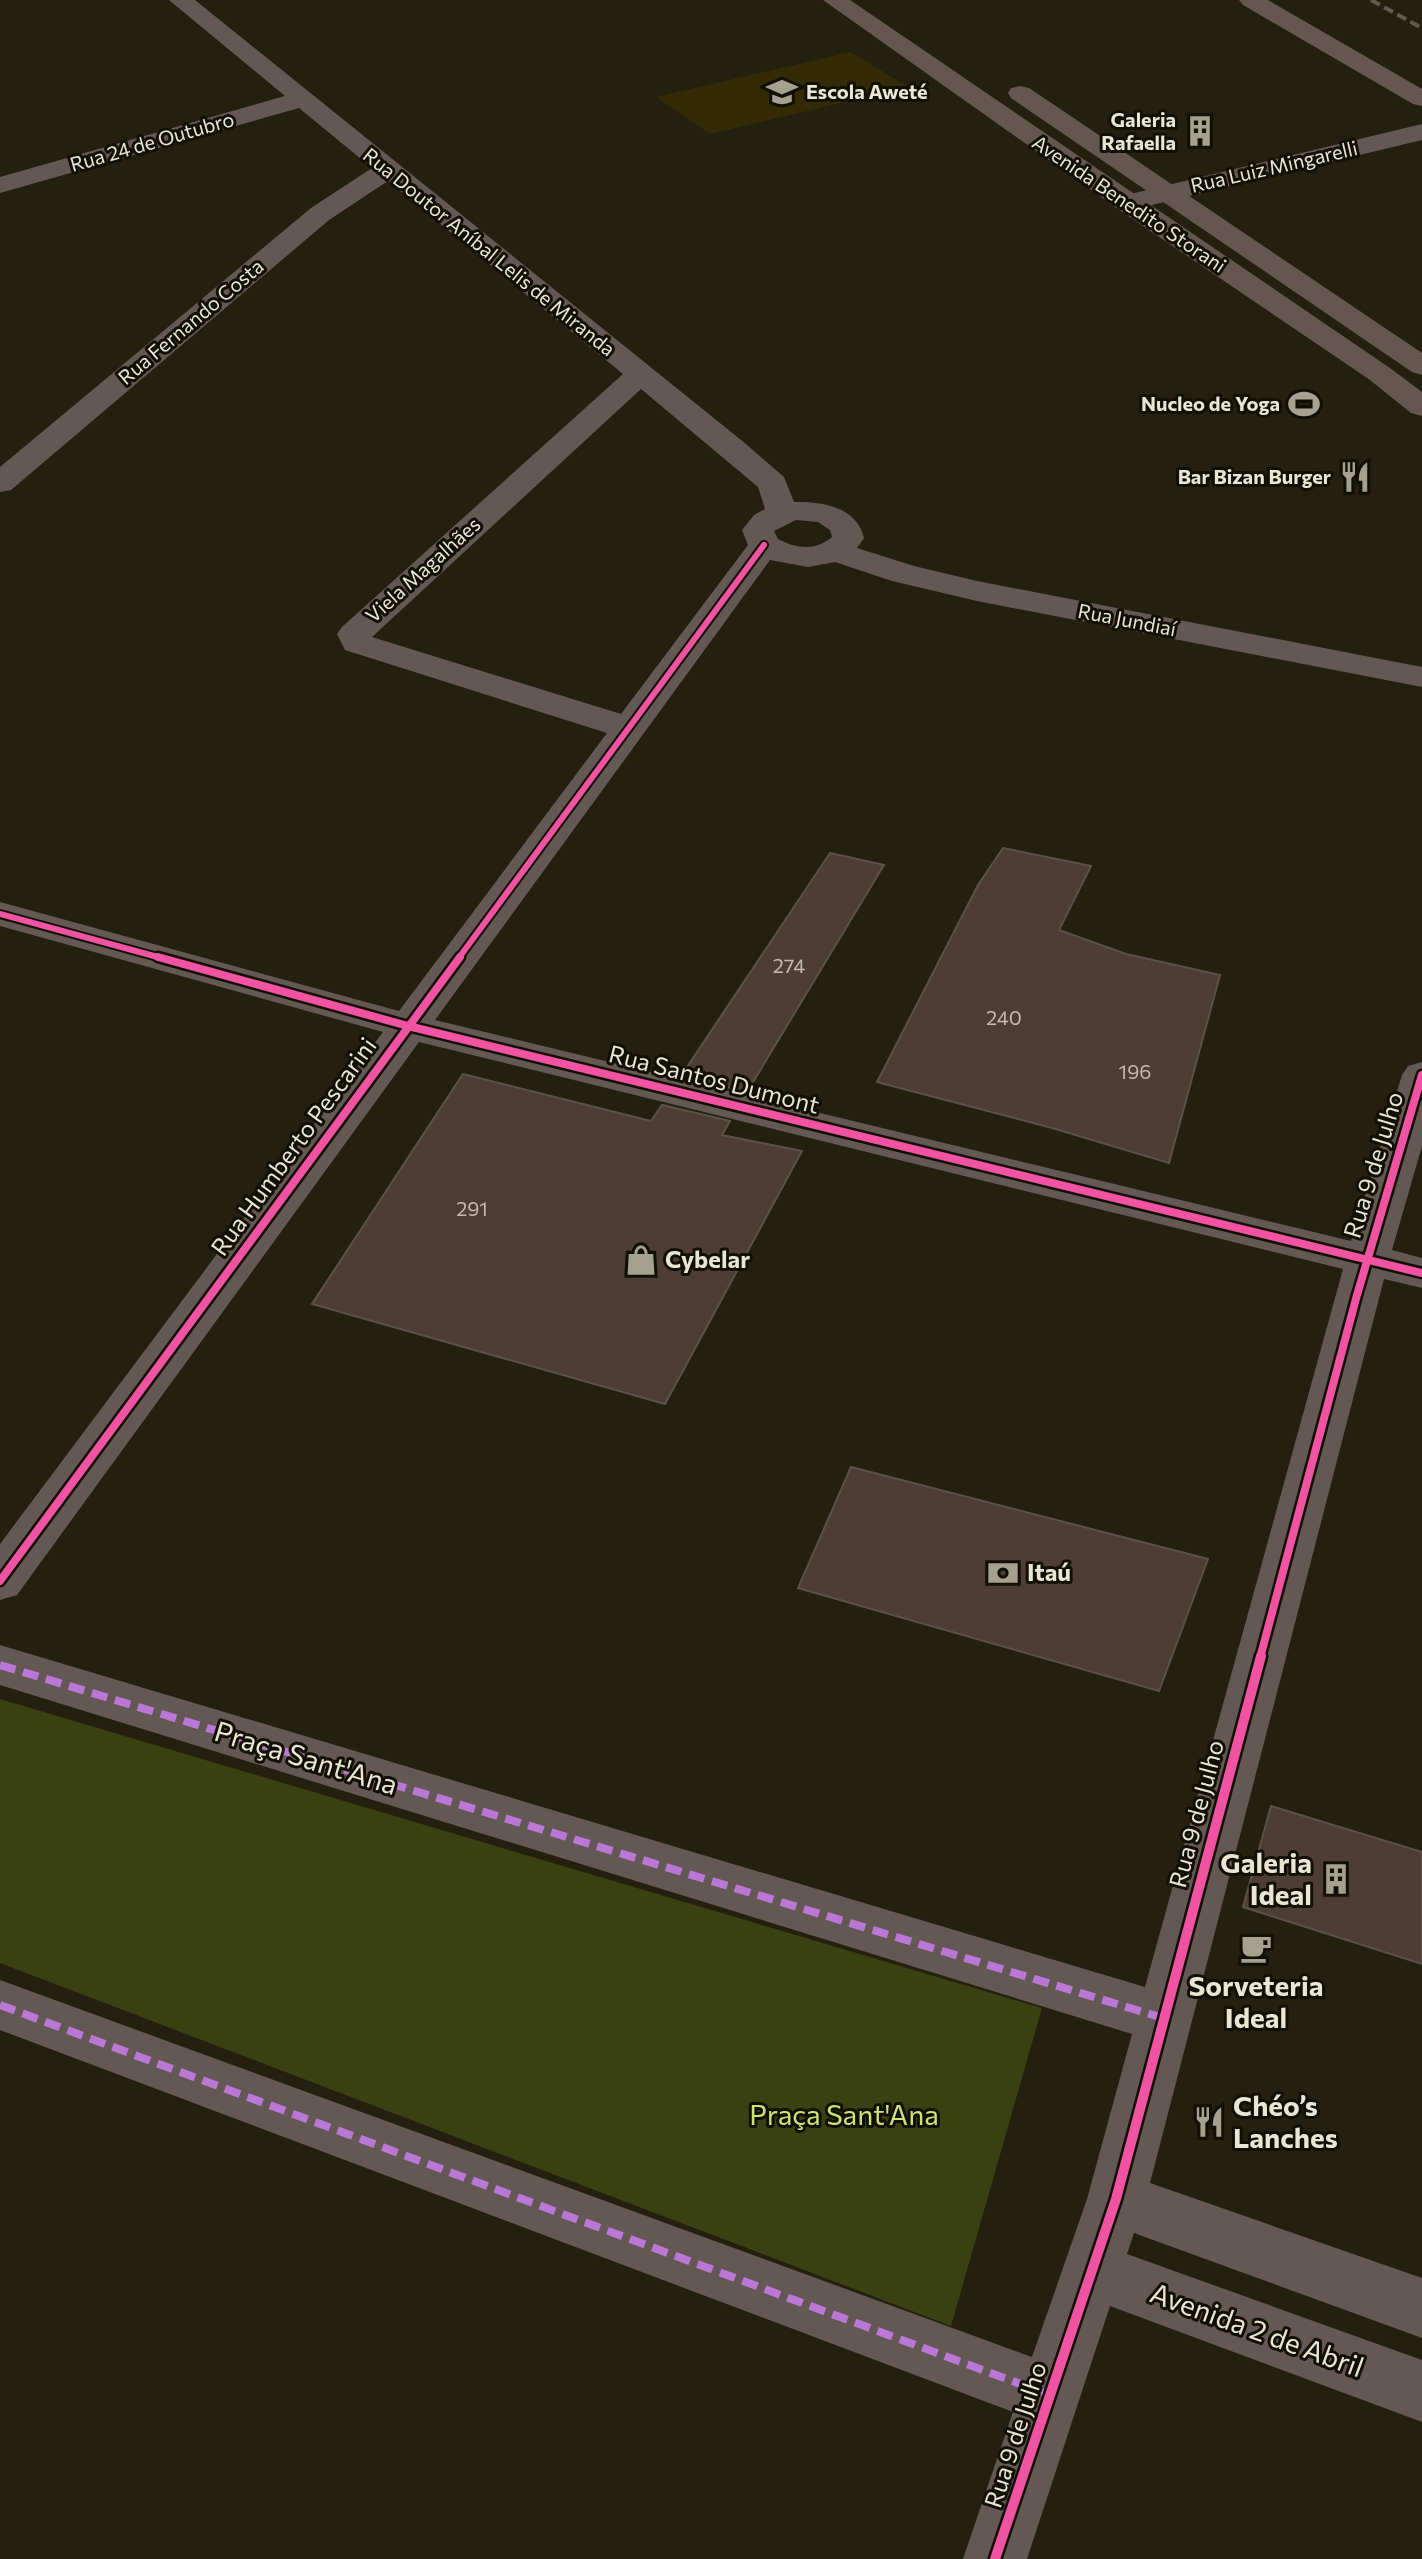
<svg xmlns="http://www.w3.org/2000/svg" width="1422" height="2559" font-family="Commissioner,sans-serif">
  <style>
    .built { fill: #332b05 }
    .green { fill: #394011 }
    .building { fill: #4e3d34; stroke: #5a5249; stroke-width: 2 }
    .lines { fill: none; stroke-linecap: round; stroke-linejoin: round }
    .minor { fill: #635854; fill-rule: evenodd }
    .major { fill: #645750; fill-rule: evenodd }
    .rail { stroke: #605a50; stroke-width: 4; stroke-dasharray: 10 5; stroke-linecap: butt }
    .quiet { stroke: #ba77d6; stroke-width: 8; stroke-dasharray: 16 8; stroke-linecap: butt }
    .cycleway-far2-casing { stroke: #120f04; stroke-width: 10 }
    .cycleway-far1-casing { stroke: #120f04; stroke-width: 13 }
    .cycleway-casing { stroke: #120f04; stroke-width: 15 }
    .cycleway-far2 { stroke: #f153a3; stroke-width: 6 }
    .cycleway-far1 { stroke: #f153a3; stroke-width: 8 }
    .cycleway { stroke: #f153a3; stroke-width: 10 }
    .labels { text-anchor: middle; stroke-width: 6; stroke-linejoin: round; paint-order: stroke }
    .far-poi-label { font-size: 20px; font-weight: bold; fill: #e9e6d4; stroke: #120f04; text-anchor: end }
    .far-street-label { font-size: 20px; fill: #e9e6d4; stroke: #120f04 }
    .number-label { font-size: 20px; fill: #c2bcac }
    .street-label { font-size: 24px; fill: #e9e6d4; stroke: #120f04 }
    .poi-label { font-size: 24px; font-weight: bold; fill: #e9e6d4; stroke: #120f04; text-anchor: start }
    .near-street-label { font-size: 28px; fill: #e9e6d4; stroke: #120f04 }
    .near-poi-label { font-size: 28px; font-weight: bold; fill: #e9e6d4; stroke: #120f04; text-anchor: end }
    .near-park-label { font-size: 28px; fill: #cde376; stroke: #120f04 }
  </style>
  <rect width="100%" height="100%" fill="#24200f"/>
  <!-- built -->
  <path class="built" d="M851,52L908,87L710,134L656,97Z"/>
  <!-- green -->
  <path class="green" d="M0,1699L1042,2008L951,2326L0,1963Z"/>
  <!-- building -->
  <path class="building" d="M1003,848L1091,866L1059,930L1126,954L1220,975L1169,1163L1052,1128L877,1082L978,885Z
    M830,853L884,865L747,1092L681,1076Z
    M463,1074L651,1121L662,1105L730,1121L722,1135L802,1151L665,1404L312,1304Z
    M851,1467L1208,1559L1159,1691L798,1588Z
    M1271,1806L1422,1852V1964L1243,1907Z"/>
  <g class="lines">
    <!-- minor -->
    <path class="minor" d="M169,0H195L746,444L784,477L794,502C822,501 857,507 864,538L857,548L914,566L977,581L1422,667V687L977,601L892,581L835,562L808,567L770,560L435,1020L1351,1241L1402,1075L1408,1066L1422,1062V1146L1392,1250L1422,1258V1288L1384,1279L1150,2183L1422,2278V2338L1134,2233L1127,2254L1422,2360V2422L1110,2306L1027,2559H963L1013,2412L0,2030V1980L1032,2357L1087,2199L1132,2034L0,1685V1645L1145,1987L1343,1269L419,1042L17,1595L0,1600V1544L383,1032L0,926V902L399,1011L607,733L345,650L337,634L342,627L623,374L388,181L329,220L11,490L0,492V467L311,208L372,168L299,108L0,193V177L285,96ZM641,389L758,487L765,509L754,515L742,530L748,545L621,714L372,637ZM796,520L818,522L830,530L832,537C815,551 797,549 778,539L774,531Z
      M1422,124V140L1127,211L1118,209L1114,203L1118,197Z"/>
    <!-- major -->
    <path class="major" d="M823,0H850L1390,368L1422,392V416L1411,413L1370,380L1118,209Z
      M1239,0H1268L1422,89V106L1413,104L1243,5Z
      M1020,86L1029,88L1422,353V375L1412,372L1011,98L1008,93L1011,88Z"/>
    <!-- rail -->
    <path class="rail" d="M1371,0L1422,28"/>
    <!-- quiet -->
    <path class="quiet" d="M0,1665L1163,2018
      M0,2005L1050,2395"/>
    <defs>
      <path id="cycleway-far2" d="M0,914L165,959
        M458,959L764,545"/>
      <path id="cycleway-far1" d="M158,957L408,1026L1422,1273
        M0,1581L460,957
        M1260,1658L1357,1295L1422,1075"/>
      <path id="cycleway" d="M995,2559L1116,2199L1261,1656"/>
    </defs>
    <!-- cycleway-far2 casing -->
    <use href="#cycleway-far2" class="cycleway-far2-casing"/>
    <!-- cycleway-far1 casing -->
    <use href="#cycleway-far1" class="cycleway-far1-casing"/>
    <!-- cycleway casing -->
    <use href="#cycleway" class="cycleway-casing"/>
    <!-- cycleway-far2 -->
    <use href="#cycleway-far2" class="cycleway-far2"/>
    <!-- cycleway-far1 -->
    <use href="#cycleway-far1" class="cycleway-far1"/>
    <!-- cycleway -->
    <use href="#cycleway" class="cycleway"/>
  </g>
  <!-- icons -->
  <defs>
    <symbol id="school-bare" viewBox="-9 -9 18 18"><path d="M0-5L7-2L0 1L-7-2ZM-4 1L0 2.5L4 1V4Q0 6-4 4Z" fill="#a4a18f" stroke="#120f04" stroke-width="2.5" paint-order="stroke"/></symbol>
    <symbol id="building-bare" viewBox="-9 -9 18 18"><path d="M-4-6H4V6H1V3H-1V6H-4ZM-2.5-4.3h1.7v1.8h-1.7ZM.8-4.3h1.7v1.8H.8ZM-2.5-1h1.7V.8h-1.7ZM.8-1h1.7V.8H.8Z" fill="#a4a18f" stroke="#120f04" stroke-width="2.5" paint-order="stroke"/></symbol>
    <symbol id="stadium-bare" viewBox="-9 -9 18 18"><path d="M0-5a6.5 5 0 1 0 0 10a6.5 5 0 1 0 0-10ZM-3.5-1.8h7v3.6h-7Z" fill="#a4a18f" stroke="#120f04" stroke-width="2.5" paint-order="stroke"/></symbol>
    <symbol id="restaurant-bare" viewBox="-9 -9 18 18"><path d="M-5-6h1v4h1v-4h1v4h1v-4h1v5L-1.5 .5V6h-2V.5L-5-1ZM5-6V6H3V1.5H1.5Q1.5-4 5-6Z" fill="#a4a18f" stroke="#120f04" stroke-width="2.5" paint-order="stroke"/></symbol>
    <symbol id="shop-bare" viewBox="-9 -9 18 18"><path d="M-5-2.5h2.3a2.7 3.5 0 0 1 5.4 0H5L5.5 6h-11ZM-1.5-2.5h3a1.5 2.3 0 0 0-3 0Z" fill="#a4a18f" stroke="#120f04" stroke-width="2.5" paint-order="stroke"/></symbol>
    <symbol id="bank-bare" viewBox="-9 -9 18 18"><path d="M-6-4H6V4H-6ZM0-2.3a2.3 2.3 0 1 0 0 4.6a2.3 2.3 0 1 0 0-4.6Z" fill="#a4a18f" stroke="#120f04" stroke-width="2.5" paint-order="stroke"/></symbol>
    <symbol id="cafe-bare" viewBox="-9 -9 18 18"><path d="M-5.5-4.5H6V0H3Q3 3.5 0 3.5H-2.5Q-5.5 3.5-5.5 0ZM3-3.2v2h1.7v-2ZM-6 4.5H4V6H-6Z" fill="#a4a18f" stroke="#120f04" stroke-width="2.5" paint-order="stroke"/></symbol>
  </defs>
  <g fill-rule="evenodd">
    <use href="#school-bare" x="760" y="70" width="44" height="44"/>
    <use href="#building-bare" x="1178" y="109" width="44" height="44"/>
    <use href="#stadium-bare" x="1282" y="382" width="44" height="44"/>
    <use href="#restaurant-bare" x="1333" y="455" width="44" height="44"/>
    <use href="#shop-bare" x="619" y="1238" width="44" height="44"/>
    <use href="#bank-bare" x="981" y="1551" width="44" height="44"/>
    <use href="#building-bare" x="1314" y="1857" width="44" height="44"/>
    <use href="#cafe-bare" x="1234" y="1926" width="44" height="44"/>
    <use href="#restaurant-bare" x="1187" y="2100" width="44" height="44"/>
  </g>
  <g class="labels">
    <!-- far-poi labels -->
    <g class="far-poi-label">
      <text x="806" y="99" text-anchor="start">Escola Aweté</text>
      <text x="1176" y="127">Galeria<tspan x="1176" dy="23">Rafaella</tspan></text>
      <text x="1280" y="411">Nucleo de Yoga</text>
      <text x="1331" y="484">Bar Bizan Burger</text>
    </g>
    <!-- far-street labels -->
    <g class="far-street-label">
      <text transform="translate(152 142) rotate(-16)" y="7">Rua 24 de Outubro</text>
      <text transform="translate(1274 167) rotate(-13)" y="7">Rua Luiz Mingarelli</text>
      <text transform="translate(1129 204) rotate(34)" y="7">Avenida Benedito Storani</text>
      <text transform="translate(489 252) rotate(39)" y="7">Rua Doutor Aníbal Lelis de Miranda</text>
      <text transform="translate(191 322) rotate(-40)" y="7">Rua Fernando Costa</text>
      <text transform="translate(423 570) rotate(-42)" y="7">Viela Magalhães</text>
      <text transform="translate(1127 620) rotate(11)" y="7">Rua Jundiaí</text>
    </g>
    <!-- number labels -->
    <g class="number-label">
      <text x="789" y="973">274</text>
      <text x="1004" y="1025">240</text>
      <text x="1135" y="1079">196</text>
      <text x="472" y="1216">291</text>
    </g>
    <!-- street labels -->
    <g class="street-label">
      <text transform="translate(714 1080) rotate(14)" y="8">Rua Santos Dumont</text>
      <text transform="translate(294 1147) rotate(-54)" y="8">Rua Humberto Pescarini</text>
      <text transform="translate(1374 1165) rotate(-73)" y="8">Rua 9 de Julho</text>
      <text transform="translate(1197 1814) rotate(-75)" y="8">Rua 9 de Julho</text>
      <text transform="translate(1016 2435) rotate(-72)" y="8">Rua 9 de Julho</text>
    </g>
    <!-- poi labels -->
    <g class="poi-label">
      <text x="665" y="1268">Cybelar</text>
      <text x="1027" y="1581">Itaú</text>
    </g>
    <!-- near-street labels -->
    <g class="near-street-label">
      <text transform="translate(306 1758) rotate(17)" y="10">Praça Sant'Ana</text>
      <text transform="translate(1257 2330) rotate(20)" y="10">Avenida 2 de Abril</text>
    </g>
    <!-- near-poi labels -->
    <g class="near-poi-label">
      <text x="1312" y="1873">Galeria<tspan x="1312" dy="32">Ideal</tspan></text>
      <text x="1256" y="1996" text-anchor="middle">Sorveteria<tspan x="1256" dy="32">Ideal</tspan></text>
      <text x="1233" y="2116" text-anchor="start">Chéo’s<tspan x="1233" dy="32">Lanches</tspan></text>
    </g>
    <!-- near-park labels -->
    <g class="near-park-label">
      <text x="844" y="2125">Praça Sant'Ana</text>
    </g>
  </g>
</svg>
